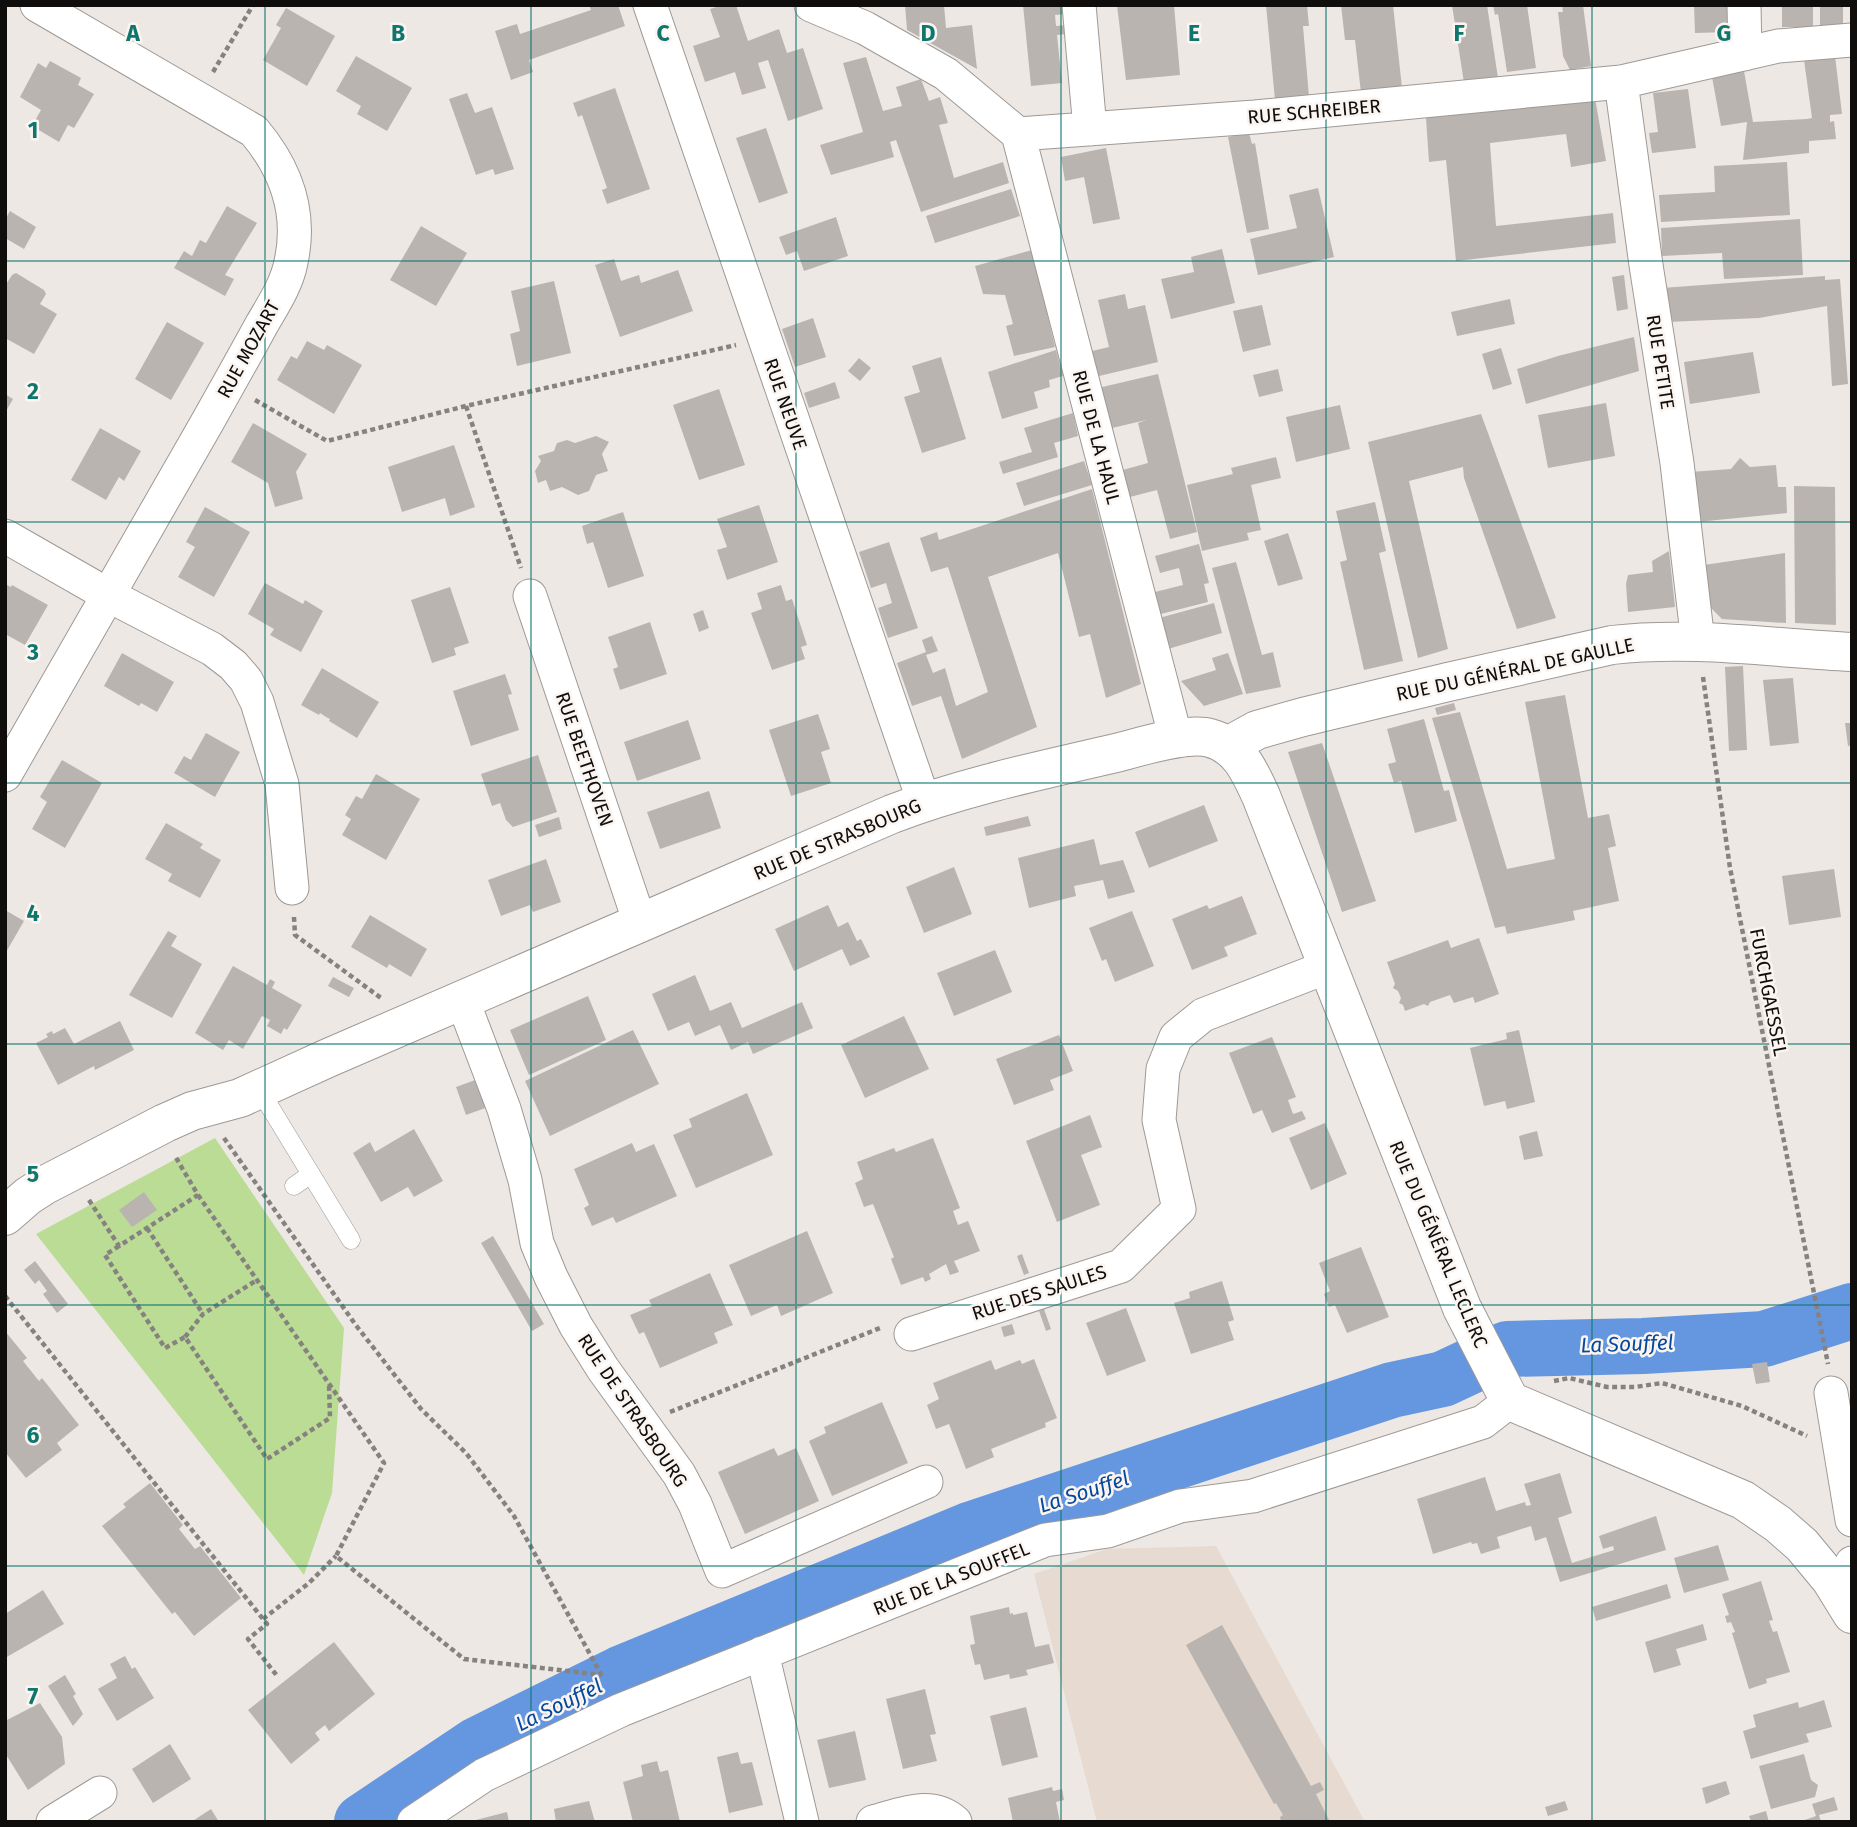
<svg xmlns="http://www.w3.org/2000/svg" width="1857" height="1827" font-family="'Fira Sans',sans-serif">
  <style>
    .built { fill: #e6dad1 }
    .green { fill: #bbdc94 }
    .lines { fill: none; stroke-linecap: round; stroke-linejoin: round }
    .river { stroke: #6597e1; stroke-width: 56 }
    .building { fill: #bab4b1 }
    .service-casing { stroke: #9e9995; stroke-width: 19 }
    .minor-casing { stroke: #9e9995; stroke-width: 35 }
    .tertiary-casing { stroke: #9e9995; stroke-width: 40 }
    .path { stroke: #86827f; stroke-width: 4.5; stroke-dasharray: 5 3.5; stroke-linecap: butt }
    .service { stroke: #fff; stroke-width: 18 }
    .minor { stroke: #fff; stroke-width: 33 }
    .tertiary { stroke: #fff; stroke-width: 38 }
    .grid { fill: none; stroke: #0f766e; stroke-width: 2; stroke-opacity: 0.55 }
    .labels { text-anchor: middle; stroke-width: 5; stroke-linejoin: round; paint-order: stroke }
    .street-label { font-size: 19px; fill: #100e0c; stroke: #fbf5f1 }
    .water-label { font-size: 21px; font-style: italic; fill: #05499e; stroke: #fbf5f1 }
    .grid-label { font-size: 23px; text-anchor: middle; font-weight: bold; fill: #0f766e; stroke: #fbf5f1; stroke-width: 5; stroke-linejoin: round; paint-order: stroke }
  </style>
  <rect width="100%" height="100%" fill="#eee8e4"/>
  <!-- built -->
  <path class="built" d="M1216,1546L1365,1822H1097L1034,1574L1107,1549Z"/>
  <!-- green -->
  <path class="green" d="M215,1138L344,1328L332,1493L304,1575L36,1234Z"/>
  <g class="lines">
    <!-- river -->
    <path class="river" d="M362,1822L477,1745L620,1674L972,1529L1392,1390L1443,1379L1507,1349L1643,1346L1764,1339L1852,1311"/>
  </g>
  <!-- building -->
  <path class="building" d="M589,5H618L625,26L529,60L533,72L511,80L495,31L517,24L520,34L591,10Z
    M723,5H736L748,41L779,29L787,53L803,48L823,109L788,121L768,60L758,63L766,88L742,95L735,72L705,82L693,46L720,37L710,9Z
    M905,5H944L946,28L972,25L977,69L907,30Z
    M1023,5H1065L1066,14L1055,15L1056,26L1067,25L1068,34L1057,35L1062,83L1031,86Z
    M1117,5H1174L1180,75L1126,80Z
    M1266,5H1307L1309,26H1303L1309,97L1275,100Z
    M1341,5H1393L1402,88L1361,93L1355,40H1345Z
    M1452,5H1487L1498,78L1464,83Z
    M1493,5H1527L1536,68L1507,72L1498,14L1495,15Z
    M1562,5H1583L1591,66L1570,70L1563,56L1558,12H1563Z
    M1694,5H1731V32L1695,33Z
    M1782,5H1813V27H1782Z
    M1820,5H1843V26L1820,27Z
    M286,8L335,36L307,86L263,60L281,28L276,25Z
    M356,56L412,88L387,131L357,114L361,106L336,91Z
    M1835,56L1842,114L1830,115V122L1834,121L1836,139L1809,141V153L1743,160L1747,122L1721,126L1712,77L1744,71L1753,122L1807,119L1812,118L1804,60Z
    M866,57L883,111L902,106L896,87L921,79L929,101L940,97L948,123L939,125L954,178L1003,162L1009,183L921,212L896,140L890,142L894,157L831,175L820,145L863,132L843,63Z
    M50,61L81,78L78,85L94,94L74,128L68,125L59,142L32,126L41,110L20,97L38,63L46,68Z
    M615,88L650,189L607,204L602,190L607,188L582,115L578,117L573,103Z
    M1688,89L1696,148L1652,153L1649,133L1658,132L1653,93Z
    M467,93L475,113L492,107L514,169L495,175L493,169L476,175L449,99Z
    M1595,98L1606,161L1571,167L1566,134L1490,143L1496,226L1613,213L1616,243L1456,261L1446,160L1429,162L1426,118Z
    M766,128L788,193L759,203L736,138Z
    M1249,133L1252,144L1255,143L1269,229L1247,233L1228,137Z
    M1106,148L1120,219L1093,224L1084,177L1065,181L1061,157Z
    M1787,162L1790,215L1661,222L1659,195L1715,192L1714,166Z
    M1318,188L1334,257L1258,275L1250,239L1297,228L1289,195Z
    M1011,189L1020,216L935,243L926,216Z
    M227,206L257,223L225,275L234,279L225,296L174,268L184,251L192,256L200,240L206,243Z
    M10,211L36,227L24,249L5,238V220Z
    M836,217L848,256L804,271L797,251L786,255L779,237Z
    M1800,219L1803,275L1724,279L1722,253L1662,256L1661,228Z
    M421,226L467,253L436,306L390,280Z
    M1222,249L1235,303L1171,319L1161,279L1194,272L1191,257Z
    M1032,250L1055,347L1014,356L1006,326L1013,324L1005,295L983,294L975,266Z
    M614,259L621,281L639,275L641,283L678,270L693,311L620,337L595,265Z
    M16,273L44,290L46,294L40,304L57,314L34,354L5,338V286L12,275Z
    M1624,275L1628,309L1617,311L1612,277Z
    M1825,276V280L1840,279L1848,384L1832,386L1827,306L1759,318L1667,322L1662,288Z
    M554,281L571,353L517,366L510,334L520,331L511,291Z
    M1125,294L1128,309L1145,305L1158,362L1095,377L1088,352L1109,347L1098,300Z
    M1510,299L1515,324L1457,336L1451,312Z
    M1262,305L1271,345L1243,352L1233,311Z
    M813,318L826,357L795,367L782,329Z
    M167,322L204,343L171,400L135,379Z
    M1634,337L1639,371L1526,404L1517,369L1558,356Z
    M307,341L324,350L327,345L362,365L334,414L277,380L291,356L297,359Z
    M1501,348L1512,384L1493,390L1482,354Z
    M1056,350L1063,376L1049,380L1050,387L1034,392L1038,408L1002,419L988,372Z
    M1753,352L1760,393L1690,404L1684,362Z
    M941,357L966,439L922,453L904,397L920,392L912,366Z
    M859,358L871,368L860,381L848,371Z
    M1278,369L1283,391L1259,397L1253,375Z
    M1158,374L1197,532L1170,539L1157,490L1126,498L1119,471L1148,463L1138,423L1146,420L1108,429L1098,388Z
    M835,382L840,398L809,408L804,393Z
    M719,389L745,465L699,480L673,405Z
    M5,394L13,399L5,413Z
    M1606,403L1615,456L1548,468L1538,415Z
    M1340,405L1350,449L1296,462L1286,417Z
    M1073,413L1078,436L1054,443L1058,457L1003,474L999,462L1032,452L1024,428Z
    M1481,414L1556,618L1517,629L1464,478L1463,467L1409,481L1448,649L1418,658L1368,442Z
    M253,423L307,454L296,472L303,499L275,507L268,483L231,462Z
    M100,428L141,451L124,481L119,477L106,500L71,480Z
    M596,436L609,442L602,454L608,471L596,475L589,491L578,495L562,487L550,491L546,480L538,483L535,471L541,461L538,456L554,451L557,443L567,440L575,443Z
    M454,445L475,507L450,516L445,498L402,512L388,467Z
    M1276,457L1281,478L1251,485L1261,530L1247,533L1249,540L1202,551L1187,485L1233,474L1231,468Z
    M1740,458L1750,467L1776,465L1778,487H1786L1787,513L1697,522L1690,472L1731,469Z
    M1084,461L1092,485L1024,506L1016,483Z
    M1794,486L1835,487L1836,625L1795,623Z
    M1092,489L1141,684L1106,698L1090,634L1079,637L1058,553L988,577L1037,727L962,759L941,696L912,706L897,663L926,652L922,640L932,636L938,651L926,655L933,673L945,668L956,706L988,692L948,567L931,572L920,538L937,532L939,540Z
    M1375,502L1386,551L1379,553L1403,661L1364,670L1340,562L1347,560L1336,511Z
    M759,505L778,562L727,580L717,550L727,547L717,519Z
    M205,507L250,532L214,597L178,577L195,547L186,542Z
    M623,512L644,576L608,588L593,542L587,544L582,526Z
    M1288,533L1303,579L1278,586L1264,541Z
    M889,542L918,628L888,638L878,608L892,603L886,583L871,588L859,552Z
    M1199,544L1209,583L1204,584L1208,602L1157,615L1151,593L1183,585L1179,568L1160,573L1155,556Z
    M1669,551L1675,607L1628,612L1626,584L1628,575L1653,572L1652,561Z
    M1785,553L1786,623L1722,619L1709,606L1704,565Z
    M1236,562L1262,655L1273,652L1281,687L1246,694L1212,568Z
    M265,583L303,604L305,600L323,611L301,652L270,635L274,629L248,614Z
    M5,584L11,587L12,585L48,605L25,645L5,634Z
    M781,585L786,601L792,599L807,645L801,647L805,659L772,670L751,613L762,609L757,593Z
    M450,587L469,643L454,648L456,655L432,663L411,600Z
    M1214,603L1222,633L1168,649L1159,618Z
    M703,610L709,628L699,632L693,614Z
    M650,622L667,674L620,690L613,669L618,667L608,637Z
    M122,653L174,682L157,712L141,703L139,706L104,686Z
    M1228,653L1243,694L1204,706L1181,681L1216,670L1212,658Z
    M1743,666L1747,750L1729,751L1725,667Z
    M322,668L379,702L357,738L329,721L330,719L326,717L320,713L319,715L301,705Z
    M505,674L512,694L508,695L519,730L471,746L453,691Z
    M1793,678L1799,743L1770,746L1763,680Z
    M1565,695L1588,818L1609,814L1616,846L1608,848L1619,901L1573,911L1575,920L1507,934L1505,926L1495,928L1432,718L1460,712L1507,869L1555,859L1525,702Z
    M1454,703L1456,710L1437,715L1435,708Z
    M818,714L830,749L821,752L831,783L791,796L769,730Z
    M1424,719L1444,791L1449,790L1457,821L1415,833L1401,781L1394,783L1388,764L1396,762L1387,729Z
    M688,720L701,759L637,781L624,742Z
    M1845,723H1852V745L1848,746Z
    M206,733L240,752L215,797L174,773L184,756L191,760Z
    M1322,743L1376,901L1342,912L1288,752Z
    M538,755L557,812L513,827L506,820L500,803L492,806L481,774Z
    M62,760L102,783L65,848L32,829L47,802L40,797Z
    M376,774L420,799L386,860L342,835L351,819L345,815L356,796L362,799Z
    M709,791L721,828L660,849L647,812Z
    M1204,805L1218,841L1149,868L1135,832Z
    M1028,816L1031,826L986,836L984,827Z
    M559,817L562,829L539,837L535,825Z
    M166,823L203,844L200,848L221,860L200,898L168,881L172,874L145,859Z
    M1094,839L1100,865L1123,860L1135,892L1108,899L1103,880L1074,886L1076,896L1029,908L1018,858Z
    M546,859L561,902L533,912L530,905L501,916L488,880Z
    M954,867L972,914L924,933L906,887Z
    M1834,869L1841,917L1789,925L1782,876Z
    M1242,896L1257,934L1224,947L1228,956L1192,970L1172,919L1207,905L1209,909Z
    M828,905L838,927L848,922L857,941L861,939L870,957L850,966L842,949L794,971L775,929Z
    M5,910L24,921L5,954Z
    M1132,911L1154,966L1115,982L1106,959L1102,961L1089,928Z
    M370,915L427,949L411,977L389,964L387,968L351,947Z
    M168,931L177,936L171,946L202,964L172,1018L129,995Z
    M1479,938L1499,994L1475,1003L1473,997L1454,1003L1450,995L1430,1002L1428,1006L1424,1004L1405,1011L1403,1005L1399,1003L1401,998L1398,991L1393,988L1395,984L1387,962L1448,940L1451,948Z
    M995,950L1012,992L954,1016L937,973Z
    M233,966L267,985L270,979L275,982L272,988L302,1005L287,1030L284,1028L281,1034L267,1026L270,1020L262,1016L243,1049L229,1040L223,1050L195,1033Z
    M695,975L710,1011L731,1002L742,1028L802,1002L813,1028L753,1054L748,1042L731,1050L720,1025L695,1036L689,1022L668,1031L652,994Z
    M333,977L354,988L349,997L328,986Z
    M588,996L606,1040L529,1075L510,1030Z
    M904,1016L929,1069L865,1098L841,1045Z
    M120,1021L134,1050L95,1070L94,1066L58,1085L36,1043L48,1037L46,1034L52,1031L53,1034L65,1028L74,1044Z
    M633,1030L659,1084L550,1136L525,1081Z
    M1519,1030L1535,1102L1507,1109L1505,1101L1484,1106L1470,1048L1507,1039L1506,1033Z
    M1059,1035L1073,1071L1050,1080L1054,1090L1014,1105L996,1059Z
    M1272,1037L1296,1097L1288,1100L1293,1114L1302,1111L1306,1119L1272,1133L1262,1110L1253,1114L1229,1053Z
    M478,1079L488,1107L466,1115L456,1087Z
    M747,1093L773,1155L696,1188L673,1135L692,1127L689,1119Z
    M1090,1115L1102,1147L1081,1155L1100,1205L1057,1222L1026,1141Z
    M1325,1123L1347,1174L1311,1190L1289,1138Z
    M414,1129L443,1181L414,1197L408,1187L381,1202L353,1153L370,1142L375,1152Z
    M1537,1131L1543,1156L1524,1160L1519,1136Z
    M933,1138L960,1208L953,1211L958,1225L968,1221L980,1251L954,1261L959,1272L950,1275L946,1264L929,1274L931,1279L925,1282L923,1277L901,1285L891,1259L894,1257L873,1204L864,1207L855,1183L863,1179L857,1162L894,1148L896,1152Z
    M632,1143L636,1152L654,1144L677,1196L616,1223L613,1217L592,1226L584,1208L589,1205L574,1169Z
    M144,1192L157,1210L132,1227L119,1210Z
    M807,1231L833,1293L781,1316L777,1305L751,1316L729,1265Z
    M493,1236L544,1324L532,1331L481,1243Z
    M1361,1247L1389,1317L1347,1333L1335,1305L1329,1307L1324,1294L1330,1291L1319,1263Z
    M1022,1254L1029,1273L1024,1275L1017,1256Z
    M35,1261L68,1304L57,1313L43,1294L47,1291L39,1280L35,1284L24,1270Z
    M710,1273L733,1325L714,1333L718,1343L660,1368L644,1332L639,1334L630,1315L652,1306L649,1300Z
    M1222,1281L1234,1320L1228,1322L1234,1340L1191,1354L1174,1303L1190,1298L1189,1292Z
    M1126,1308L1146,1361L1107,1376L1086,1323Z
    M1044,1309L1051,1329L1046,1331L1039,1311Z
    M1012,1324L1015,1334L1004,1337L1001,1327Z
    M5,1331L27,1358L23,1361L39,1381L42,1378L79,1425L57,1443L62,1450L26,1478L5,1452Z
    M1034,1359L1057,1418L1045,1423L1046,1427L991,1449L994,1457L966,1469L949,1424L936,1429L927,1405L939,1399L933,1383L991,1360L995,1370L1020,1360L1022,1364Z
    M1767,1362L1770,1382L1756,1384L1752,1364Z
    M882,1402L908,1463L832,1496L809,1441L826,1433L824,1427Z
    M774,1448L778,1456L796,1448L819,1501L745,1534L718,1472Z
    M1560,1473L1572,1513L1558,1518L1572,1563L1614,1550L1613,1546L1603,1549L1599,1536L1656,1516L1666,1550L1560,1582L1546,1537L1535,1541L1531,1526L1497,1537L1500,1548L1481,1554L1477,1543L1472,1544L1471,1542L1433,1554L1417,1499L1485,1477L1496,1511L1525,1502L1526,1506L1531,1505L1524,1484Z
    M150,1483L183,1525L179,1529L195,1549L200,1546L241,1598L194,1636L175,1612L172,1614L102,1526L126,1507L123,1504Z
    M1718,1545L1729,1580L1684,1593L1674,1558Z
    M1761,1581L1773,1620L1769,1621L1773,1632L1777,1631L1790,1672L1766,1679L1767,1683L1749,1689L1732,1633L1735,1632L1731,1622L1727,1623L1725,1616L1729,1615L1722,1594Z
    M1667,1584L1671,1598L1596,1621L1592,1607Z
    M43,1590L64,1624L5,1658V1614Z
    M1009,1607L1010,1614L1013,1613V1615L1027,1612L1035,1647L1049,1644L1054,1663L1026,1670L1028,1675L1010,1679L1009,1674L984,1680L980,1664L975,1665L970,1645L975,1644L970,1616Z
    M1703,1624L1707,1640L1676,1649L1681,1665L1654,1673L1645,1642Z
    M1222,1625L1311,1786L1320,1782L1324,1790L1316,1794L1330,1822H1281L1280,1817L1283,1815L1276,1803L1274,1804L1186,1645Z
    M334,1642L375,1694L329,1731L325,1725L315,1733L320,1740L291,1764L248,1710Z
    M125,1656L132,1669L135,1667L154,1698L117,1721L98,1689L117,1678L110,1664Z
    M65,1675L76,1694L73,1696L83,1714L73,1726L48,1686Z
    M925,1689L936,1734L930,1735L937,1761L903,1769L886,1699Z
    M1824,1700L1832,1727L1806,1734L1809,1742L1751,1759L1743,1731L1756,1727L1753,1715L1798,1702L1799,1708Z
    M40,1703L62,1737L65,1764L28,1790L5,1753V1721Z
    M1026,1707L1038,1757L1002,1766L990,1716Z
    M855,1731L866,1780L829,1788L817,1740Z
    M170,1744L191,1779L153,1803L132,1769Z
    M738,1752L741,1764L752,1762L763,1805L729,1813L717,1757Z
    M1804,1754L1811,1780L1818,1785L1815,1797L1771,1809L1759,1766Z
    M657,1761L660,1772L668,1770L680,1822H633L623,1782L643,1776L641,1765Z
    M1726,1781L1730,1794L1706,1804L1702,1788Z
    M1052,1787L1053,1791L1062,1789L1064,1800L1056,1802L1060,1822H1013L1008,1798Z
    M1834,1797L1838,1810L1819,1815L1821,1822H1799L1816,1816L1812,1804Z
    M589,1801L595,1822H556L554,1809Z
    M1565,1801L1568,1810L1548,1816L1545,1807Z
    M211,1809L219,1822H191Z
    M1766,1811L1769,1822H1751L1749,1816Z
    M507,1812L509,1822H472V1821Z"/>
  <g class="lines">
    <defs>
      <path id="service" d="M259,1089L351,1240
        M294,1186L311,1174"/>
      <path id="minor" d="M650,5L924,802
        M811,5L865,28L946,74L1018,134L1255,117L1621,82L1778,46L1852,40
        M1079,5L1090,129
        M1744,5L1745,54
        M1621,82L1646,265L1677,463L1698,642
        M1018,134L1176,739
        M5,536L108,595L212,649L233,665L246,680L257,702L282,784L292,888
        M530,596L640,923
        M5,775C73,657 140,539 208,421C226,389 244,357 262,324C273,305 287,284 291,262C302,212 286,169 254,131L37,5
        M462,999L504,1109L525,1180L537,1243L551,1277L576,1326L603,1369L679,1474L695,1504L722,1571L926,1482
        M911,1334L1121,1266L1179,1209L1159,1120L1163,1069L1176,1037L1203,1015L1327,967
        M1831,1393L1852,1520
        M1841,1595L1852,1563
        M762,1653L802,1822
        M53,1822L100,1793
        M414,1822L484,1775L621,1710L1045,1540L1108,1531L1180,1506L1253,1496L1483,1422L1510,1401
        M873,1822C901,1815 931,1800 955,1822"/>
      <path id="tertiary" d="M1228,746L1257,730L1303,717L1448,682L1612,645C1691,636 1772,648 1852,652
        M5,1216L28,1196L45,1185L165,1123L192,1111L240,1098L328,1058L892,814C965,786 1043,770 1120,752C1142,746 1188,732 1210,738C1239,746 1249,770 1261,796L1462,1308L1510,1401L1743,1500L1778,1524L1802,1545L1831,1580L1852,1614"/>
    </defs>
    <!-- service casing -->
    <use href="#service" class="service-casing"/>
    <!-- minor casing -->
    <use href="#minor" class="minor-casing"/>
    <!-- tertiary casing -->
    <use href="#tertiary" class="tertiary-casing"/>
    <!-- path -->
    <path class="path" d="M213,72L253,5
      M255,400L327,441L466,406L736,345
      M466,406L521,568
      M1703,677L1730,868L1828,1364
      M294,917L295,935L381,998
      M224,1138L355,1324L421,1409L466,1453L514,1516L602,1676
      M198,1195L384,1463L336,1556L464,1659L602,1675
      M89,1200L119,1246L198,1195L175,1156
      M147,1228L203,1314
      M119,1246L105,1255L165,1348L185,1337L267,1459L330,1418L329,1384
      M5,1296L267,1624L248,1639L278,1677
      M185,1337L203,1314L257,1280
      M1554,1381L1569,1378L1607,1387H1635L1662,1383L1742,1406L1807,1436
      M670,1412L880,1328
      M263,1619L309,1583L336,1556"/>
    <!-- service -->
    <use href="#service" class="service"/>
    <!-- minor -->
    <use href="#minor" class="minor"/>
    <!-- tertiary -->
    <use href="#tertiary" class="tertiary"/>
  </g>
  <!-- grid -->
  <path class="grid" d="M265,5V1822M531,5V1822M796,5V1822M1061,5V1822M1326,5V1822M1592,5V1822M5,261H1852M5,522H1852M5,783H1852M5,1044H1852M5,1305H1852M5,1566H1852"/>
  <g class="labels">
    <!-- street labels -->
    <g class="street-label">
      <text transform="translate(1314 111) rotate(-5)" y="7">RUE SCHREIBER</text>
      <text transform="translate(248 349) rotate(-61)" y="7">RUE MOZART</text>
      <text transform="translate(1661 362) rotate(81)" y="7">RUE PETITE</text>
      <text transform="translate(786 404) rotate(71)" y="7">RUE NEUVE</text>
      <text transform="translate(1097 437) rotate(75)" y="7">RUE DE LA HAUL</text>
      <text transform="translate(1515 669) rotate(-12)" y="7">RUE DU GÉNÉRAL DE GAULLE</text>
      <text transform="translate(585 759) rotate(71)" y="7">RUE BEETHOVEN</text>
      <text transform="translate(837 839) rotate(-23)" y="7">RUE DE STRASBOURG</text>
      <text transform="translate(1769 992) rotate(79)" y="7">FURCHGAESSEL</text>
      <text transform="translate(1439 1244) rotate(67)" y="7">RUE DU GÉNÉRAL LECLERC</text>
      <text transform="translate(1039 1292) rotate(-18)" y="7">RUE DES SAULES</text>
      <text transform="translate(633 1410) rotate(56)" y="7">RUE DE STRASBOURG</text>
      <text transform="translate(951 1578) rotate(-22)" y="7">RUE DE LA SOUFFEL</text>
    </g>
    <!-- water labels -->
    <g class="water-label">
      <text transform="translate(1627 1344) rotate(-2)" y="7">La Souffel</text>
      <text transform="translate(1084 1492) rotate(-18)" y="7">La Souffel</text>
      <text transform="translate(559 1705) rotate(-26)" y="7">La Souffel</text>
    </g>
  </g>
  <g class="grid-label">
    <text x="133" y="41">A</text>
    <text x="398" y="41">B</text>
    <text x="663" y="41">C</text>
    <text x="928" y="41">D</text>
    <text x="1194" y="41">E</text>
    <text x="1459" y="41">F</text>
    <text x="1724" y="41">G</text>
    <text x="33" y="138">1</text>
    <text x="33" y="399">2</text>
    <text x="33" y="660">3</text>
    <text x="33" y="921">4</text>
    <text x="33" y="1182">5</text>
    <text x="33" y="1443">6</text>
    <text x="33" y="1704">7</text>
  </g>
  <!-- border -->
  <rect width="1857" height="1827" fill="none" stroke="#100e0c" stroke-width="14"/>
</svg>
